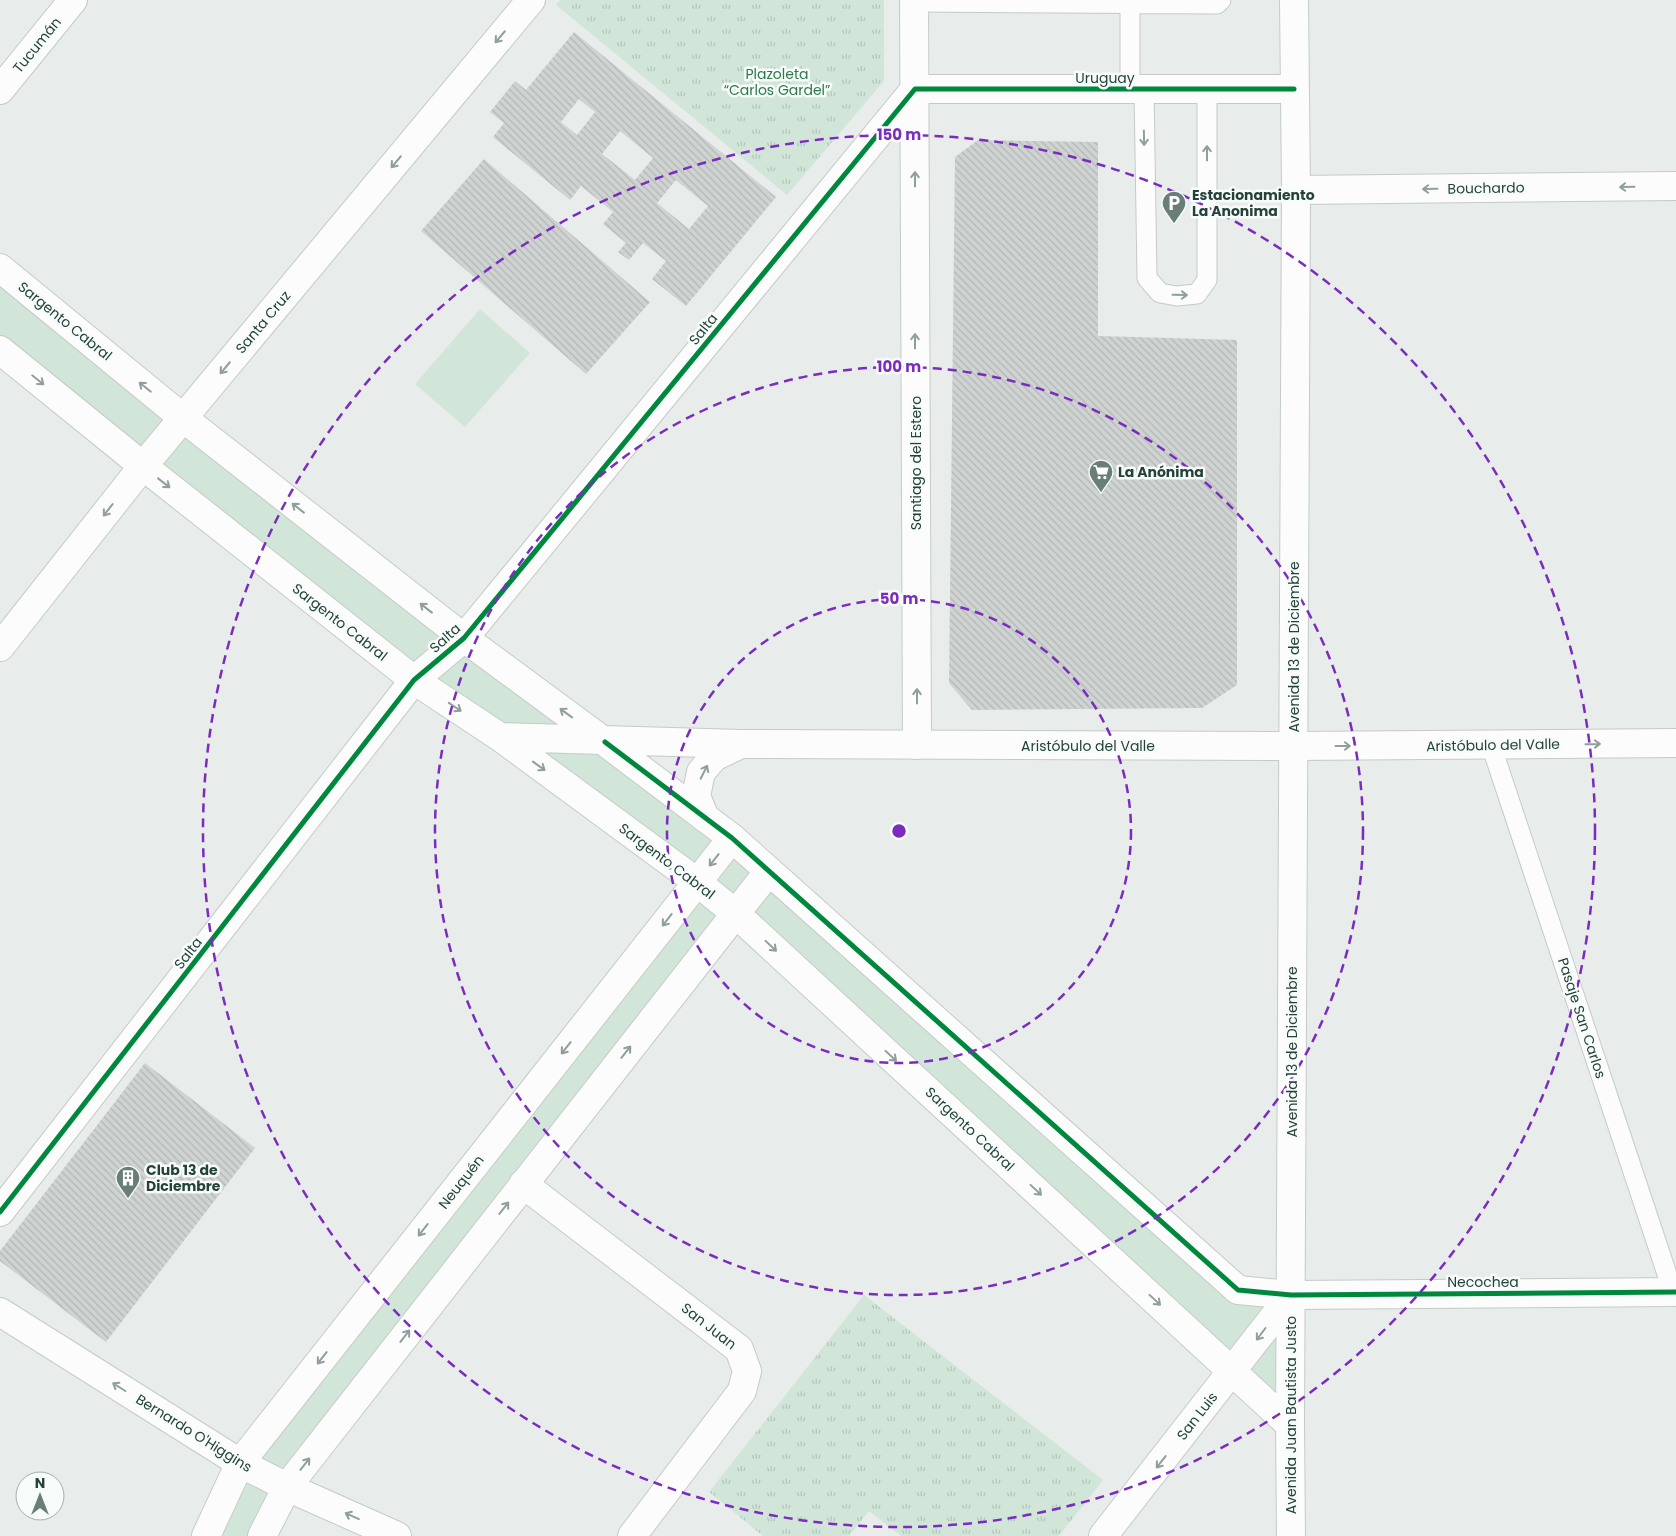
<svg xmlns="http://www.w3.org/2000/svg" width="1676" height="1536" font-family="Poppins,sans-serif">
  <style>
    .green { fill: #d1e6d8 }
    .park { fill: url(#park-tufts) }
    .building { fill: url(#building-back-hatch); fill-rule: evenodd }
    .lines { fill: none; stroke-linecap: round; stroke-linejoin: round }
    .lane-casing { stroke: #c5cac8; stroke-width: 21 }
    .street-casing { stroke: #c5cac8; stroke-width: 30 }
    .secondary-casing { stroke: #c3cbc8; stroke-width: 30 }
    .lane { stroke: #fcfcfc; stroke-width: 19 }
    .street { stroke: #fcfcfc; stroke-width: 28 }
    .secondary { stroke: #fcfcfc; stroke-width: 28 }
    .cycleway-casing { stroke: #f7fbf9; stroke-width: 8 }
    .cycleway { stroke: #00873e; stroke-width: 5 }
    .oneway { stroke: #909f9b }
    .ring { fill: none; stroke: #7b2cbf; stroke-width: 2.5; stroke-dasharray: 9 6 }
    .labels { text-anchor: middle; stroke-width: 5; stroke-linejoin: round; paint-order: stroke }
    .street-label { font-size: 14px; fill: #24423a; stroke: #f7fbf9 }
    .park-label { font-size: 14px; fill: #2d7a4b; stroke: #f7fbf9 }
    .poi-label { font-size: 14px; font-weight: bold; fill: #24423a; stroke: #f7fbf9; text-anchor: start }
    .centre { fill: #7b2cbf; stroke: #f7fbf9; stroke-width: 2.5 }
    .ring-label { font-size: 15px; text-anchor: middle; font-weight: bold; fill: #7b2cbf; stroke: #f7fbf9; stroke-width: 5; stroke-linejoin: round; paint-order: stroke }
  </style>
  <defs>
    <pattern id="park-tufts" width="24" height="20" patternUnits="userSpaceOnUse" patternTransform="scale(1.25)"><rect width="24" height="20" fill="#d1e6d8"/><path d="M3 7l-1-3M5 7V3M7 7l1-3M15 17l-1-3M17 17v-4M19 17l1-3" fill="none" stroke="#b3c6ba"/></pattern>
    <pattern id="building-back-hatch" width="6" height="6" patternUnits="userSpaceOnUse" patternTransform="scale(1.25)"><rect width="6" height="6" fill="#cfd4d2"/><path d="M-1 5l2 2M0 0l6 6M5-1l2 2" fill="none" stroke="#b2b7b5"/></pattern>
  </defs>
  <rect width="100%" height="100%" fill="#e8edeb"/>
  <!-- green -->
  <path class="green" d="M0,268L605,742L1238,1290L1291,1295L1290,1425L735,913L262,1536H206L240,1463L697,882L0,350Z
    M480,309L530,353L465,427L415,384Z"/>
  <!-- park -->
  <path class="park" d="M560,0H884V81L787,195L556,5Z
    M864,1295L1103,1480L1059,1536H901L869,1511L849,1536H763L709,1492Z"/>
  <!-- building -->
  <path class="building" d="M574,32L776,197L686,306L652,279L666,261L643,243L629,260L618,252L626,243L603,224L613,212L581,186L570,200L493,137L504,123L490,112L515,81L526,90ZM579,99L595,112L577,135L561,122ZM620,131L653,158L635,180L602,154ZM676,180L708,206L689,229L657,203Z
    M978,140L1098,142V336L1237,340V685L1202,708L972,710L949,683L955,157Z
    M484,159L650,302L586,374L421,231Z
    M145,1063L255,1148L106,1342L0,1261V1251Z"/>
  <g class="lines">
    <defs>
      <path id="lane" d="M914,2L1217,4L1221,0
        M1130,89V0
        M1144,89L1147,278L1160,293L1177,296L1197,294L1207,280V89
        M1491,745L1673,1292"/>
      <path id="street" d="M914,0L917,745
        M1296,190L1676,186
        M0,647L143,466L531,0
        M1294,746L1676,743
        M705,818L696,796L701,772L714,757L741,744
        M523,1184L739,1349L747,1371L742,1391L632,1536
        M0,1212L414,680L464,638L915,89H1294
        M0,1312L240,1463L287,1487L397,1536
        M206,1536L240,1463L732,838
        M262,1536L287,1487L769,871
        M1103,1536L1291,1295"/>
      <path id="secondary" d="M0,90L73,0
        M0,268L183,418L464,638L605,742L732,838L1238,1290L1291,1295L1676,1292
        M0,350L143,466L414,680L500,737L697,882L735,913L1290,1425
        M500,737L741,744L1294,746
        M1291,1536L1290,1425L1296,190L1294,0"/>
    </defs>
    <!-- lane casing -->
    <use href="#lane" class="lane-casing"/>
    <!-- street casing -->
    <use href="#street" class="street-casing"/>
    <!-- secondary casing -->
    <use href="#secondary" class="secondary-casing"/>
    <!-- lane -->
    <use href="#lane" class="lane"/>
    <!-- street -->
    <use href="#street" class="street"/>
    <!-- secondary -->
    <use href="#secondary" class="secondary"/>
    <defs>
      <path id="cycleway" d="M605,742L732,838L1238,1290L1291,1295L1676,1292
        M0,1212L414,680L464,638L915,89H1294"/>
    </defs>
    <!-- cycleway casing -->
    <use href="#cycleway" class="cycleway-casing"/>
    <!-- cycleway -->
    <use href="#cycleway" class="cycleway"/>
  </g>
  <!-- one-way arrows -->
  <defs><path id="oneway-shaft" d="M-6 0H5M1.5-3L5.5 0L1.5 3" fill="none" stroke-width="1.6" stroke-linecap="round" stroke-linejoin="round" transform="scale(1.25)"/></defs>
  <g class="oneway">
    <use href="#oneway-shaft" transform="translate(500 37) rotate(130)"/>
    <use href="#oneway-shaft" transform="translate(1144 138) rotate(89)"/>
    <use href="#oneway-shaft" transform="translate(1207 153) rotate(-90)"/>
    <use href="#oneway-shaft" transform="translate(396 162) rotate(130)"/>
    <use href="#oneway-shaft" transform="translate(915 179) rotate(-90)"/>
    <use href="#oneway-shaft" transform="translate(1627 187) rotate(179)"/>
    <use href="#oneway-shaft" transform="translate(1430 189) rotate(179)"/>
    <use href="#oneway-shaft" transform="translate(1180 295) rotate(1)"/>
    <use href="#oneway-shaft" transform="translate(915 341) rotate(-90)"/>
    <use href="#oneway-shaft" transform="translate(225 368) rotate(130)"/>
    <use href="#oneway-shaft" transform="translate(38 380) rotate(39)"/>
    <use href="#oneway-shaft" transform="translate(145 387) rotate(-141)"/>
    <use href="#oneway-shaft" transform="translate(164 483) rotate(38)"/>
    <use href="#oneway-shaft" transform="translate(298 508) rotate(-142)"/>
    <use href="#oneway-shaft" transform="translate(108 510) rotate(128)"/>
    <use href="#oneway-shaft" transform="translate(426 608) rotate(-142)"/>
    <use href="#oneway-shaft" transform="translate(917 696) rotate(-90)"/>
    <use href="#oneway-shaft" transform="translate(455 707) rotate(34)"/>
    <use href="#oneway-shaft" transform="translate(566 713) rotate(-144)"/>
    <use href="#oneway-shaft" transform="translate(1593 744) rotate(-1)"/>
    <use href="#oneway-shaft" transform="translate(1343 746)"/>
    <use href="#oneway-shaft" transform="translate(539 766) rotate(36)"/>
    <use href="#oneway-shaft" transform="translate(704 772) rotate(-63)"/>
    <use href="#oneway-shaft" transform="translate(714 860) rotate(128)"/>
    <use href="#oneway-shaft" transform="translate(667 920) rotate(128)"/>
    <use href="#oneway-shaft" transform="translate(771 946) rotate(43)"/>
    <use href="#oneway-shaft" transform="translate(566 1048) rotate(128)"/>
    <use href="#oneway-shaft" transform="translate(626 1052) rotate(-52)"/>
    <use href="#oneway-shaft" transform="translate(891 1056) rotate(43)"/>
    <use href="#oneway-shaft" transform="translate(1036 1190) rotate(43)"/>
    <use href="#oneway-shaft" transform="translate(504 1208) rotate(-52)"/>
    <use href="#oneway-shaft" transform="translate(423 1230) rotate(128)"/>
    <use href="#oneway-shaft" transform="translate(1155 1300) rotate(43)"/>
    <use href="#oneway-shaft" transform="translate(1261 1334) rotate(127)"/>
    <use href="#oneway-shaft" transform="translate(405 1336) rotate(-52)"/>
    <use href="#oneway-shaft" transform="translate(322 1358) rotate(128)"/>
    <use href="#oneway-shaft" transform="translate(119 1387) rotate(-148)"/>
    <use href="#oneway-shaft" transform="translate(1161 1462) rotate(128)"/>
    <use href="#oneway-shaft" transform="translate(305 1464) rotate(-52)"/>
    <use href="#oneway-shaft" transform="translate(352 1516) rotate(-156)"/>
  </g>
  <!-- distance rings -->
  <g class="ring">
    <circle cx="899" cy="831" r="232"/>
    <circle cx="899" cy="831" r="464"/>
    <circle cx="899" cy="831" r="696"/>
  </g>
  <!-- icons -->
  <defs>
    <symbol id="parking-pin" viewBox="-11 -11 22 30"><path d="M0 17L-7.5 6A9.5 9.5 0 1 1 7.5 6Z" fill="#697e78" stroke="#f7fbf9"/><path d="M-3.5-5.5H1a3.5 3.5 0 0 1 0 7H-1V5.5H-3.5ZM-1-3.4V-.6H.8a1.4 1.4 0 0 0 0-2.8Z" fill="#fff"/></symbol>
    <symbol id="supermarket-pin" viewBox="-11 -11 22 30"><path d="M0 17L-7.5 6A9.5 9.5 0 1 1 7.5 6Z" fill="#697e78" stroke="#f7fbf9"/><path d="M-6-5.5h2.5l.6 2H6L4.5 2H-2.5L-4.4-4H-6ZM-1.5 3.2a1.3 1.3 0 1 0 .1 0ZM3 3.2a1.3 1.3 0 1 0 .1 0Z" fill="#fff"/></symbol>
    <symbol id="building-pin" viewBox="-11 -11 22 30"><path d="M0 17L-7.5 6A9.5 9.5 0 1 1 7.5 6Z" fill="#697e78" stroke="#f7fbf9"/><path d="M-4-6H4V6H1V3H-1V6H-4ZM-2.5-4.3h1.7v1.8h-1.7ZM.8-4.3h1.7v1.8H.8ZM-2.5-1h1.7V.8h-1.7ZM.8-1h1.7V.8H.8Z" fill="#fff"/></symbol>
  </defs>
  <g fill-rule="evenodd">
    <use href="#parking-pin" x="1160" y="189" width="28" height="38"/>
    <use href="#supermarket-pin" x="1087" y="458" width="28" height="38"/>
    <use href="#building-pin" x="114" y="1164" width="28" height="38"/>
  </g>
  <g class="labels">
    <!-- street labels -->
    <g class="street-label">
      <text transform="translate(37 45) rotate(-51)" y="5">Tucumán</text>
      <text x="1105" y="83">Uruguay</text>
      <text transform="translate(1486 188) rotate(-1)" y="5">Bouchardo</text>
      <text transform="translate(65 321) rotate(39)" y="5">Sargento Cabral</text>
      <text transform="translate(263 322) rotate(-50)" y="5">Santa Cruz</text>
      <text transform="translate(703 329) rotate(-51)" y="5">Salta</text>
      <text transform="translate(916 463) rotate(-90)" y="5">Santiago del Estero</text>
      <text transform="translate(340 622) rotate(38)" y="5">Sargento Cabral</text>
      <text transform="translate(445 638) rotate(-42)" y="5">Salta</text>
      <text transform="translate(1294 647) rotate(-90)" y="5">Avenida 13 de Diciembre</text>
      <text transform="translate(1493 745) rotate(-1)" y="5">Aristóbulo del Valle</text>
      <text x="1088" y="751">Aristóbulo del Valle</text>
      <text transform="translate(667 861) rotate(37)" y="5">Sargento Cabral</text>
      <text transform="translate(188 953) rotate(-52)" y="5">Salta</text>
      <text transform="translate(1582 1018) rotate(72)" y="5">Pasaje San Carlos</text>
      <text transform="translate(1292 1052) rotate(-90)" y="5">Avenida 13 de Diciembre</text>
      <text transform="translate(970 1129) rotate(43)" y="5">Sargento Cabral</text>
      <text transform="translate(461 1182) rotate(-52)" y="5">Neuquén</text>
      <text x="1483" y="1287">Necochea</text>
      <text transform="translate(709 1326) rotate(38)" y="5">San Juan</text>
      <text transform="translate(1291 1415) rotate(-90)" y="5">Avenida Juan Bautista Justo</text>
      <text transform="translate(1197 1416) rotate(-52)" y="5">San Luis</text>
      <text transform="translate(194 1433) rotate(32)" y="5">Bernardo O'Higgins</text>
    </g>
    <!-- park labels -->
    <g class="park-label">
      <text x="777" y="79">Plazoleta<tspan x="777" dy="16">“Carlos Gardel”</tspan></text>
    </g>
    <!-- poi labels -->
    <g class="poi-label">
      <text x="1192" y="200">Estacionamiento<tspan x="1192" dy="16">La Anonima</tspan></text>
      <text x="1118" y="477">La Anónima</text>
      <text x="146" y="1175">Club 13 de<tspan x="146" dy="16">Diciembre</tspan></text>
    </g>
  </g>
  <circle cx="899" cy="831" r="8" class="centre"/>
  <g class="ring-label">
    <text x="899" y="140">150 m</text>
    <text x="899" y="372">100 m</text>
    <text x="899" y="604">50 m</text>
  </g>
  <!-- north arrow -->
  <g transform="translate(40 1496)"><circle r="24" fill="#f7fbf9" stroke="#a3b1ad"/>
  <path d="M0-4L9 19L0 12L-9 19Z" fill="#697e78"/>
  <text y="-8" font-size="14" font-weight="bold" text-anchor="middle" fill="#24423a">N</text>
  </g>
</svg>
